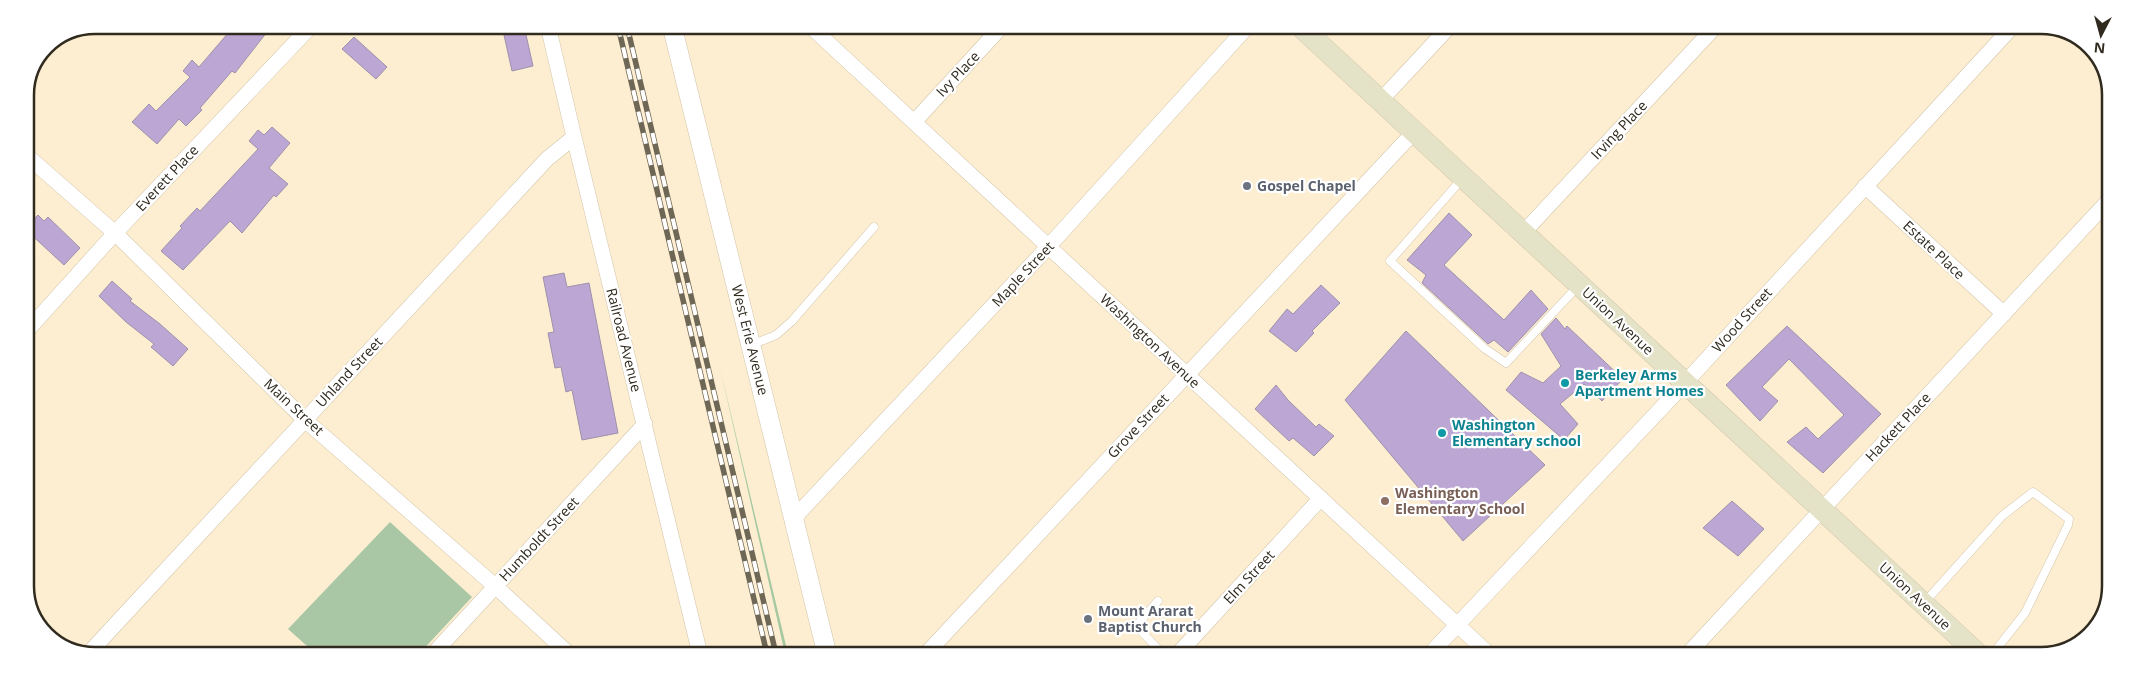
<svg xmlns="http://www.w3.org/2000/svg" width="2136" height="681" font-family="'Open Sans',sans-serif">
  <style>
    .green { fill: #a9c7a5 }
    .forest { fill: #a6c9a1 }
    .building { fill: #bca6d3; stroke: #9e91ab }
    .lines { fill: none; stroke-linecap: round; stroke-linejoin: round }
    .service-casing { stroke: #d2c4a9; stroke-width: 9 }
    .minor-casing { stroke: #d2c4a9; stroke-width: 16 }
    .tertiary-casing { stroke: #d2c4a9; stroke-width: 20 }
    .secondary-casing { stroke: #d2c4a9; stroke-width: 22 }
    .service { stroke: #fff; stroke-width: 8 }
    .minor { stroke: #fff; stroke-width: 15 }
    .tertiary { stroke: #fff; stroke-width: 19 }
    .secondary { stroke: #e5e3c7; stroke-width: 21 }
    .rail-casing { stroke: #6f6756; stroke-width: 5.5 }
    .rail { stroke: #fff; stroke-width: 4; stroke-dasharray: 11; stroke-linecap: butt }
    .worship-dot { fill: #6b7280; stroke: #fff; stroke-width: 2 }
    .culture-dot { fill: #0f9aa8; stroke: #fff; stroke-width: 2 }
    .education-dot { fill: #8d6e63; stroke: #fff; stroke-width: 2 }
    .labels { text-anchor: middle; stroke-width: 4.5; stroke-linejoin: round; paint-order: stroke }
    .street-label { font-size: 14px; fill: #302a1f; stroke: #fff }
    .worship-label { font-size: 14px; font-weight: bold; fill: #5b616d; stroke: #fff; text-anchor: start }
    .culture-label { font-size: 14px; font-weight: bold; fill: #0d838f; stroke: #fff; text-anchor: start }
    .education-label { font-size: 14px; font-weight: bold; fill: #785e54; stroke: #fff; text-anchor: start }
    .rim { fill: none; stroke: #302a1f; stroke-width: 2.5 }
  </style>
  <rect width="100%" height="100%" fill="#fdeed2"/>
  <!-- green -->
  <path class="green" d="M390,522L472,597L419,654H316L288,629Z"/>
  <!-- forest -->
  <path class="forest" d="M720,368L788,654H785Z"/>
  <!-- building -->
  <path class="building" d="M235,25H258L267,32L235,73L232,71L200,108L202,110L186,126L179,119L157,144L132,122L149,104L156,111L190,77L183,71L192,60L199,67Z
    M502,26H524L533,66L512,71Z
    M354,37L387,67L376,79L342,49Z
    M272,127L290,143L269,168L288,184L276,197L274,195L242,233L230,221L183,270L161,251L182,228L180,226L197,208L200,211L258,149L249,141L258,130L264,135Z
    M1449,213L1472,235L1444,265L1504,320L1531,290L1548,309L1508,352L1494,340L1488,344L1422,283L1426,275L1407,260Z
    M38,215L44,221L48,217L80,248L64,265L25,229Z
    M564,273L567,287L589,283L618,433L582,440L572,390L566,392L561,367L555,368L548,333L554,332L543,277Z
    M112,281L132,299L130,301L160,324L188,349L173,366L151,347L154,344L126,322L99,296Z
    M1321,285L1340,303L1312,331L1314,333L1296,352L1269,331L1287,309L1293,314Z
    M1556,318L1565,329L1567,326L1623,379L1602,401L1584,384L1560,404L1578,424L1564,440L1506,390L1521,372L1543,383L1561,366L1541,334Z
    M1787,326L1881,414L1823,473L1787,442L1806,427L1818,439L1844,415L1789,359L1762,387L1778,401L1760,421L1726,385Z
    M1406,331L1545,465L1463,541L1345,400Z
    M1276,385L1288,400L1316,427L1319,424L1334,436L1314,456L1293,438L1289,441L1255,409Z
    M1732,501L1764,529L1738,556L1703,528Z"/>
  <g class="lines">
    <defs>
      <path id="service" d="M1462,179L1390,261L1484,348L1506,363L1578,286
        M751,345L776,335L792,321L874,227
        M1158,601L1140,621L1138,628L1164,655
        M1925,602L2002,516L2033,492L2069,519L2068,525L2025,613L1991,656"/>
      <path id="minor" d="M548,26L574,137L700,654
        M810,26L1490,655
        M1381,100L1449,27
        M914,122L1002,26
        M25,154L115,233L305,420L495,586L569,654
        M1865,186L2004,314
        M1523,233L1715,27
        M25,333L115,233L312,25
        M794,518L1048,247L1248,26
        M88,654L547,159L574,137
        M433,654L645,424
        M925,655L1414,132
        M1177,655L1321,498
        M1429,655L1685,383L2012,27
        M1686,656L2110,199"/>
      <path id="tertiary" d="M672,26L827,654"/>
      <path id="secondary" d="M1301,27L1980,656"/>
    </defs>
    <!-- service casing -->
    <use href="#service" class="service-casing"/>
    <!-- minor casing -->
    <use href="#minor" class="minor-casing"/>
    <!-- tertiary casing -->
    <use href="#tertiary" class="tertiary-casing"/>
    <!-- secondary casing -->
    <use href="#secondary" class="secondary-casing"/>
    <!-- service -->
    <use href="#service" class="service"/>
    <!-- minor -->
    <use href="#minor" class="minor"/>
    <!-- tertiary -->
    <use href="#tertiary" class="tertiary"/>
    <!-- secondary -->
    <use href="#secondary" class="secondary"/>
    <defs>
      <path id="rail" d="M618,26L767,654
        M627,26L776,654"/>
    </defs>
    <!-- rail casing -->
    <use href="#rail" class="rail-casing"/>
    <!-- rail -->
    <use href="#rail" class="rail"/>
  </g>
  <!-- markers -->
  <g class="worship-dot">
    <circle cx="1247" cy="186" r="5"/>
    <circle cx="1088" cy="619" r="5"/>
  </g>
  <g class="culture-dot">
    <circle cx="1565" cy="383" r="5"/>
    <circle cx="1442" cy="433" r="5"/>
  </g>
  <circle class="education-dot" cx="1385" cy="501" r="5"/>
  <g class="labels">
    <!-- street labels -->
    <g class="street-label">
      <text transform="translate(958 74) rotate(-47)" y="5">Ivy Place</text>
      <text transform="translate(1619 130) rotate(-47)" y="5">Irving Place</text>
      <text transform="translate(167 178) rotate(-47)" y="5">Everett Place</text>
      <text transform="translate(1934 250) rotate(43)" y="5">Estate Place</text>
      <text transform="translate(1023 274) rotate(-47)" y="5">Maple Street</text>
      <text transform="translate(1742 320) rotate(-48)" y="5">Wood Street</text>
      <text transform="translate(1618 321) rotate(43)" y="5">Union Avenue</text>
      <text transform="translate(624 340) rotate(76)" y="5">Railroad Avenue</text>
      <text transform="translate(750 340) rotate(76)" y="5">West Erie Avenue</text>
      <text transform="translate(1150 341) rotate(43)" y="5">Washington Avenue</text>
      <text transform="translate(349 372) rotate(-47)" y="5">Uhland Street</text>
      <text transform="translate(294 407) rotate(43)" y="5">Main Street</text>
      <text transform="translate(1138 426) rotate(-47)" y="5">Grove Street</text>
      <text transform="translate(1898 427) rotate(-47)" y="5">Hackett Place</text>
      <text transform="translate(539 539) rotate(-47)" y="5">Humboldt Street</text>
      <text transform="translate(1249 577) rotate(-47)" y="5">Elm Street</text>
      <text transform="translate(1915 596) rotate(43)" y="5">Union Avenue</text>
    </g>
    <!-- worship labels -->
    <g class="worship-label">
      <text x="1257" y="191">Gospel Chapel</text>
      <text x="1098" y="616">Mount Ararat<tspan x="1098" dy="16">Baptist Church</tspan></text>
    </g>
    <!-- culture labels -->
    <g class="culture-label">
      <text x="1575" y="380">Berkeley Arms<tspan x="1575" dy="16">Apartment Homes</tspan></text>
      <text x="1452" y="430">Washington<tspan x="1452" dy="16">Elementary school</tspan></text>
    </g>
    <!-- education labels -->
    <g class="education-label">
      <text x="1395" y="498">Washington<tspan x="1395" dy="16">Elementary School</tspan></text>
    </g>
  </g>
  <!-- crop -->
  <path d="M0 0H2136V681H0ZM95 34H2041A61 61 0 0 1 2102 95V586A61 61 0 0 1 2041 647H95A61 61 0 0 1 34 586V95A61 61 0 0 1 95 34Z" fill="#fff" fill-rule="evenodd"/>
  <path class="rim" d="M95 34H2041A61 61 0 0 1 2102 95V586A61 61 0 0 1 2041 647H95A61 61 0 0 1 34 586V95A61 61 0 0 1 95 34Z"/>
  <!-- north arrow -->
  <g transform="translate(2101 35) rotate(186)" stroke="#ffffff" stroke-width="4" paint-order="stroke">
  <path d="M0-4L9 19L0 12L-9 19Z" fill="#302a1f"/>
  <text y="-8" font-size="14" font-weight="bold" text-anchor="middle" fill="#302a1f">N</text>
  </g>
</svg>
